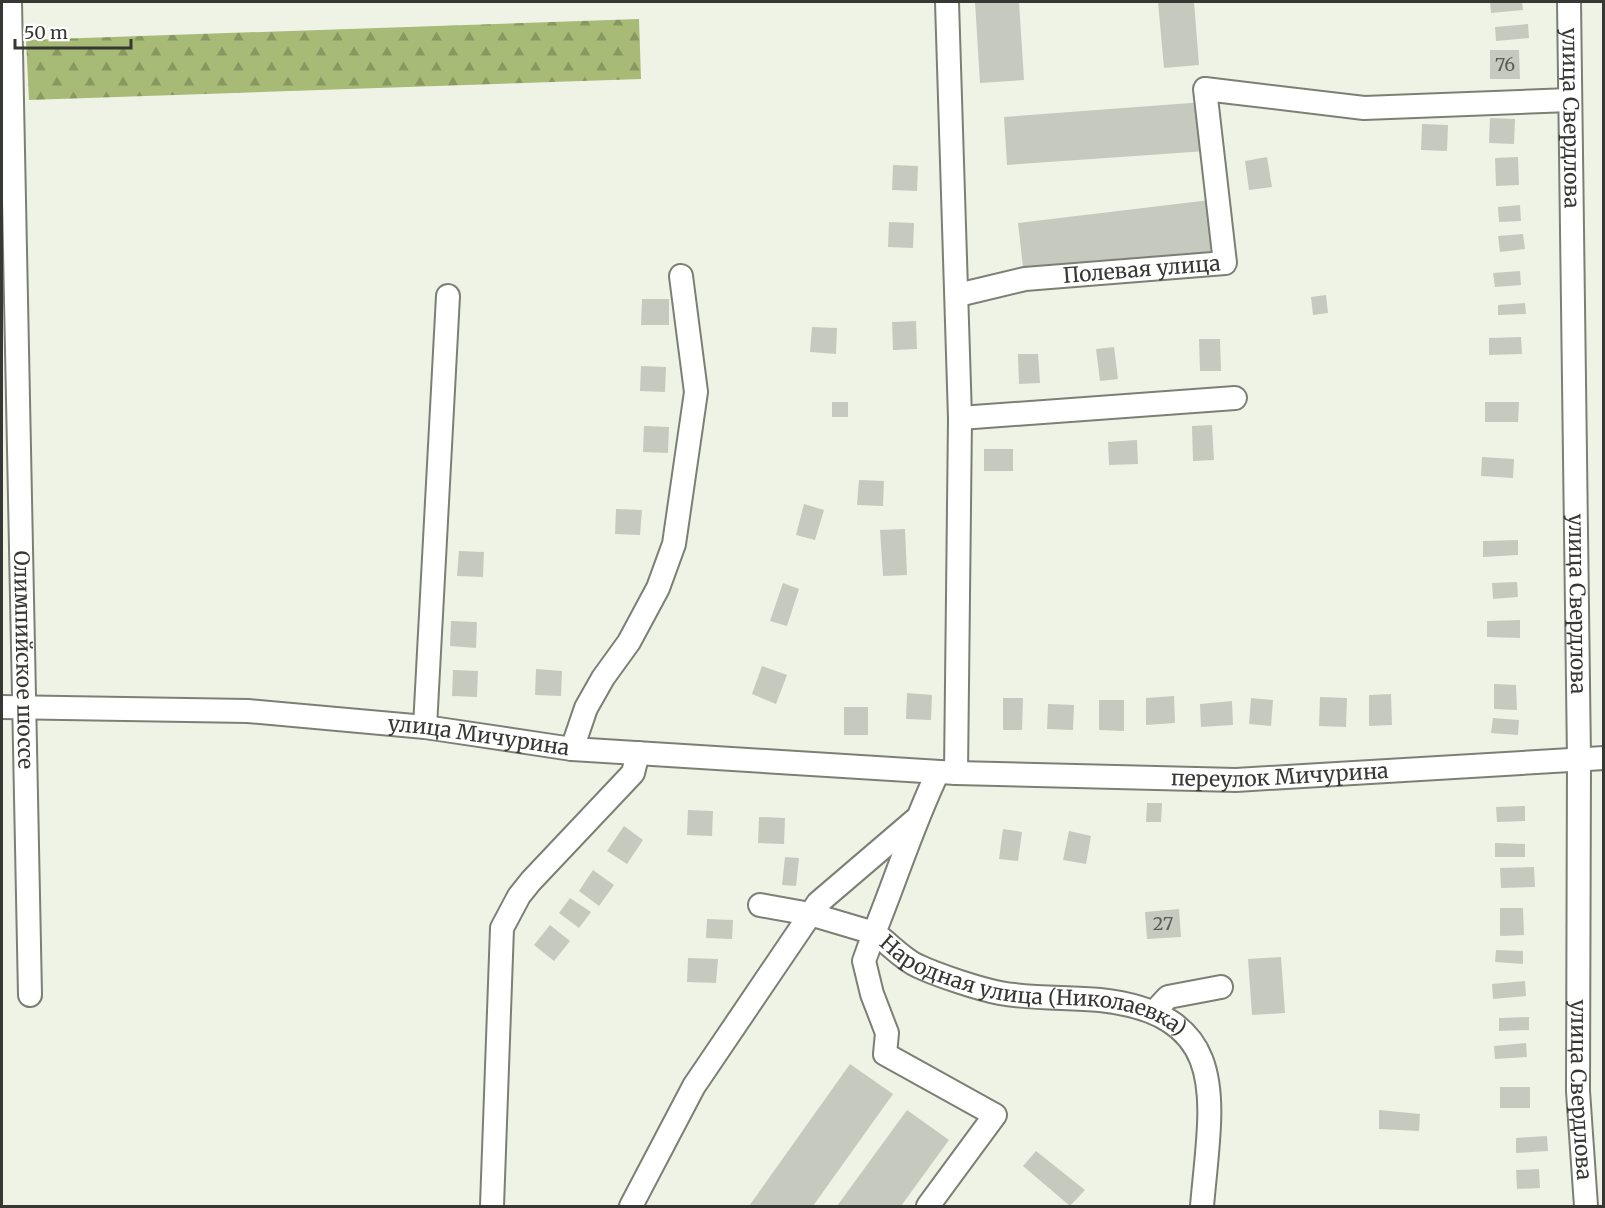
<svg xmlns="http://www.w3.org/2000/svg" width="1605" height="1208" font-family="Merriweather,serif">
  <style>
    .forest { fill: url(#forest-firs) }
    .building { fill: #c6cabe }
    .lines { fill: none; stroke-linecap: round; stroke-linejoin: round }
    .minor-casing { stroke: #7c7f74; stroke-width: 26 }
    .minor { stroke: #fff; stroke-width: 22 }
    .labels { text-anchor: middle; stroke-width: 5; stroke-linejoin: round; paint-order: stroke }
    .number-label { font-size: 18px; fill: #5b5c56 }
    .street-label { font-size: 21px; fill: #373833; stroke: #fff }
  </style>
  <defs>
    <pattern id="forest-firs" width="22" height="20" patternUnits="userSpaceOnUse" patternTransform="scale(1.5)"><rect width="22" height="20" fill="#a7ba76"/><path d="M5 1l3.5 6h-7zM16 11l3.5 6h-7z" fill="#899861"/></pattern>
  </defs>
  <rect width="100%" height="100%" fill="#eff3e6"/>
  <!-- forest -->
  <path class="forest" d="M639,19L641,79L29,100L26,40Z"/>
  <!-- building -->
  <path class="building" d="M975,2H1019L1024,80L980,83Z
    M1158,2H1194L1199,65L1164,68Z
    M1490,2H1522L1523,10L1491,13Z
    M1528,24L1529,38L1496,41L1495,27Z
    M1490,50H1519L1520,79H1490Z
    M1204,102L1207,151L1007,165L1004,117Z
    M1490,118L1515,119L1514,144L1489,143Z
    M1422,124L1448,125L1447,151L1421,150Z
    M1267,157L1272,187L1249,190L1245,161Z
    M1518,157L1519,185L1496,186L1495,158Z
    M893,165L918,166L917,191L892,190Z
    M1210,200L1216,253L1024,276L1018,223Z
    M1520,205L1521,221L1499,222L1498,207Z
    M889,222L914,223L913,248L888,247Z
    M1523,234L1525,249L1500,252L1498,236Z
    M1520,271L1521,285L1495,287L1493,273Z
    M1326,295L1328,313L1313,315L1311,297Z
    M642,299H669V325H641Z
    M1525,303L1526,314L1498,315V305Z
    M916,321L917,349L893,350L892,322Z
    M812,327L837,328L836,354L810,352Z
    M1521,337L1522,354L1489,355V338Z
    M1199,339H1220L1221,371H1200Z
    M1114,347L1118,379L1100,381L1096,349Z
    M1018,354H1038L1040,383L1019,384Z
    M641,366L666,367L665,392L640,391Z
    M832,402H848V417H832Z
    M1485,402H1519L1518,422H1485Z
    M1212,425L1214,460L1193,461L1192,426Z
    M644,426L669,427L668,453L643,452Z
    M1137,440L1138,464L1109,465L1108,442Z
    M984,449H1013V471H984Z
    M1482,457L1514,459L1513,478L1481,476Z
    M859,480L884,481L883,506L857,505Z
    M804,504L824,510L815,540L796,535Z
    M616,509L642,510L640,535L615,534Z
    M905,529L907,575L883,576L880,530Z
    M1518,540V555L1483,557V541Z
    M459,551L484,552L483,577L457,576Z
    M1517,582L1518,597L1493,599L1492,583Z
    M783,583L799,589L787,626L770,621Z
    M1520,620V638L1487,637V621Z
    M451,621L477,622L476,648L450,646Z
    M762,666L787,675L776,704L752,694Z
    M536,669L562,671L561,696L535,695Z
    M453,670L478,671L477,697L452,696Z
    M1494,684L1516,685L1517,710L1494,709Z
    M907,693L932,695L931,720L906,719Z
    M1391,694L1392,725L1369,726V695Z
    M1174,696L1175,723L1146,725V698Z
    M1320,697L1347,698L1346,727L1319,726Z
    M1003,698H1023L1022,730H1003Z
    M1251,698L1273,700L1271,726L1249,724Z
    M1099,700H1124V731L1099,730Z
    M1232,701L1233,725L1201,727L1200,704Z
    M1048,704L1074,705L1073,730L1047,729Z
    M844,707H868V735H844Z
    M1493,718L1519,720L1518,735L1491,733Z
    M1147,803H1162L1161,822H1146Z
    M1525,806V821L1497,822L1496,807Z
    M688,810L713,811L712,836L687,835Z
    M759,817L785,818L784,844L758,843Z
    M624,826L643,840L627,864L607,851Z
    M1003,829L1022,832L1018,861L999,859Z
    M1069,831L1091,836L1086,864L1063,860Z
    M1495,843L1525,844V857H1495Z
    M785,857L799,858L796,886L782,885Z
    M1534,867L1535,887L1501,888L1500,868Z
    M593,870L614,885L599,906L579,891Z
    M570,898L591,912L579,928L559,913Z
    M1500,908H1523L1524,935L1500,936Z
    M1179,909L1181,937L1147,939L1145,912Z
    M707,919L733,920L732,939L706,938Z
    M550,925L570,941L554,961L534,945Z
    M1496,950L1523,951V964L1495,962Z
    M1281,957L1285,1013L1252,1015L1248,959Z
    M688,958L718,959L716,983L687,982Z
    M1525,981L1526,996L1493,999L1492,984Z
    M1529,1017V1030L1499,1031V1018Z
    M1526,1043L1527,1057L1495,1059L1494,1046Z
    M850,1064L893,1094L813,1206H749Z
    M1500,1087H1530V1108H1500Z
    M907,1110L949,1140L901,1206H837Z
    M1379,1110L1420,1114L1419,1131L1379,1129Z
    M1547,1136L1548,1151L1516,1153V1138Z
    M1036,1151L1085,1190L1070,1206L1023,1166Z
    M1539,1169L1540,1188L1517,1189L1516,1170Z"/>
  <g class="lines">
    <defs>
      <g id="minor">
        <path id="s1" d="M10,2L30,995"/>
        <path d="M947,2L960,418L956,773"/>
        <path id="s2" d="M1569,2L1579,759L1578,1091L1586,1206"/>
        <path id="s3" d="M958,295L1025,279L1225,263L1205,89L1364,108L1570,100"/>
        <path d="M960,418L1235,398"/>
        <path id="s4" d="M2,707L248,711L425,727L572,749L956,773L1236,780L1604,758"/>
        <path d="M425,727L448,296"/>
        <path d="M572,749L586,708L603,678L629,642L658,588L674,544L696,392L681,276"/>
        <path id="s5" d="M938,772C913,824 896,879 874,933C888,942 902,959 918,966C937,975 979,989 1000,993C1033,999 1067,997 1100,1000C1234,1015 1211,1102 1202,1206"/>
        <path d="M760,905L810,914L874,933L864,961L872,994L887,1033L885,1054L995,1115L928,1206"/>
        <path d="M1155,1011L1168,997L1221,987"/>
        <path d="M492,1206L502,928L519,896L531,881L633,773L638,753"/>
        <path d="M631,1206L694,1086L818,903L915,820"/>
      </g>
    </defs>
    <!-- minor casing -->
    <use href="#minor" class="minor-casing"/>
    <!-- minor -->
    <use href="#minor" class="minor"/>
  </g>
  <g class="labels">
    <!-- number labels -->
    <g class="number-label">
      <text x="1505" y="71">76</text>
      <text x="1163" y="930">27</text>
    </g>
    <!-- street labels -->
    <g class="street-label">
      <text dy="7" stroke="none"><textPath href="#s2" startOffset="116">улица Свердлова</textPath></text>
      <text dy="7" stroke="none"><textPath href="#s3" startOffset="186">Полевая улица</textPath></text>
      <text dy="7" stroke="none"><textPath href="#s2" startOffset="602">улица Свердлова</textPath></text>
      <text dy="7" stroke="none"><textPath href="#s1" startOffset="658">Олимпийское шоссе</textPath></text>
      <text dy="7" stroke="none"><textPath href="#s4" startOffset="478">улица Мичурина</textPath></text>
      <text dy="7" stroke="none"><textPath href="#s4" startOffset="1281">переулок Мичурина</textPath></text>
      <text dy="7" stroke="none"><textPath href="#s5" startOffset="345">Народная улица (Николаевка)</textPath></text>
      <text dy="7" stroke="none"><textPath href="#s2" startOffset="1088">улица Свердлова</textPath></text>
    </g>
  </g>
  <!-- border -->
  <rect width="1605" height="1208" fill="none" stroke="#373833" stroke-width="6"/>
  <!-- scale -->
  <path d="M15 39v9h116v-9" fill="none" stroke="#373833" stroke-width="3"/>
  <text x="24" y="39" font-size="18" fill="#373833" stroke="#ffffff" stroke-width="4.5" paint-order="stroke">50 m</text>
</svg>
